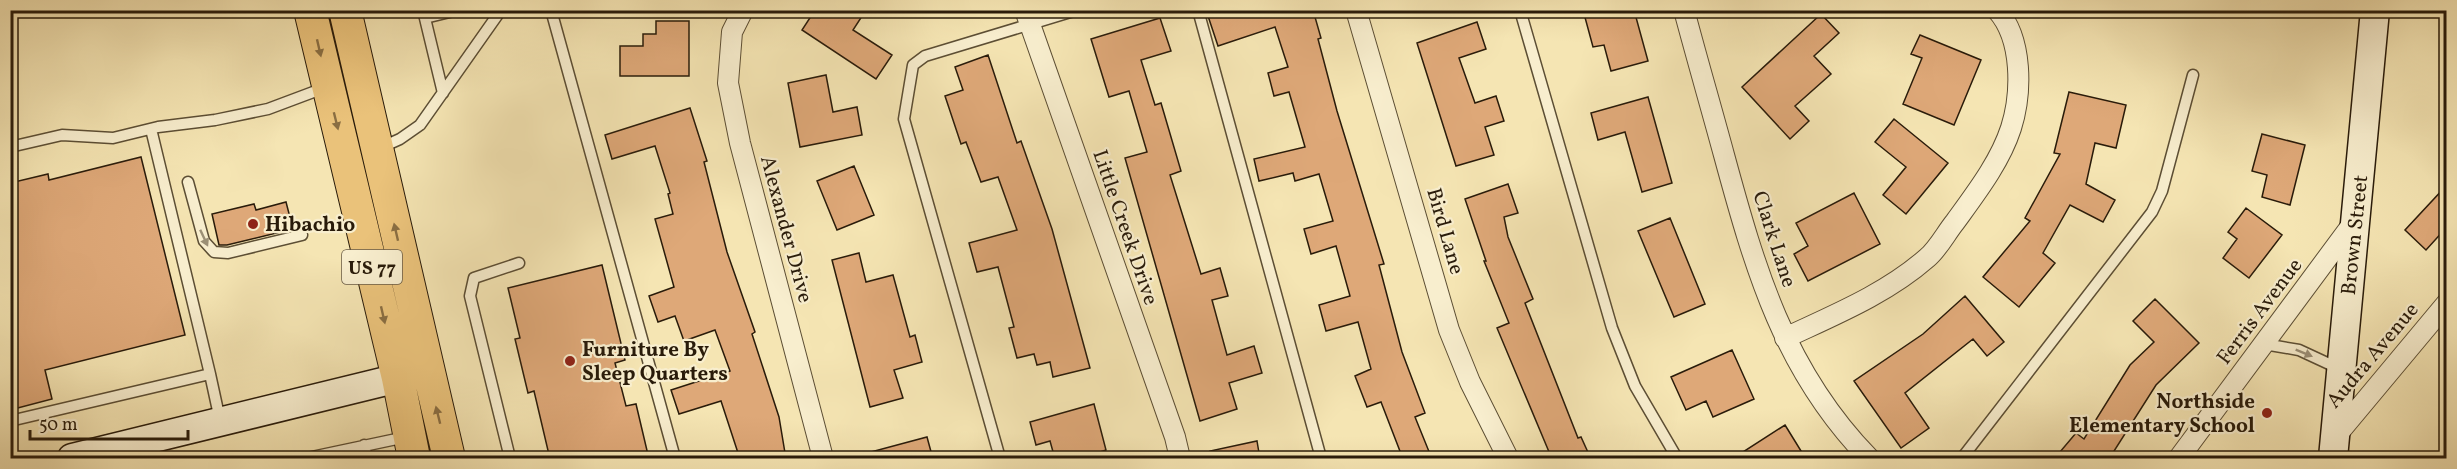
<svg xmlns="http://www.w3.org/2000/svg" width="2457" height="469" font-family="Vollkorn,serif">
  <style>
    .building { fill: #dea878; stroke: #291b0a; stroke-width: 1.5 }
    .lines { fill: none; stroke-linecap: round; stroke-linejoin: round }
    .lane-casing { stroke: #5c4e34; stroke-width: 13 }
    .street-casing { stroke: #5c4e34; stroke-width: 22 }
    .secondary-casing { stroke: #291b0a; stroke-width: 31 }
    .primary-casing { stroke: #291b0a; stroke-width: 34 }
    .lane { stroke: #f8eece; stroke-width: 10 }
    .street { stroke: #f8eece; stroke-width: 20 }
    .secondary { stroke: #f8eece; stroke-width: 28 }
    .primary { stroke: #eac27a; stroke-width: 32 }
    .oneway { fill: #8a6e42 }
    .oneway2 { fill: #9b8f76 }
    .poi-dot { fill: #8f2418; stroke: #f8eece; stroke-width: 2 }
    .labels { text-anchor: middle; stroke-width: 4.5; stroke-linejoin: round; paint-order: stroke }
    .shield { fill: #f8eece; stroke: #675a45; stroke-width: 1.5 }
    .shield-label { font-size: 20px; font-weight: bold; fill: #291b0a }
    .poi-label { font-size: 21px; font-weight: bold; fill: #291b0a; stroke: #f8eece; text-anchor: start }
    .street-label { font-size: 21px; fill: #291b0a; stroke: #f8eece }
  </style>
  <rect width="100%" height="100%" fill="#f5e5b3"/>
  <filter id="stains"><feTurbulence type="fractalNoise" baseFrequency=".00333" numOctaves="4"/><feColorMatrix values="0 0 0 0 .2 0 0 0 0 .09 0 0 0 0 .02 0 0 0 .5 -.17"/></filter>
  <radialGradient id="worn" r=".72"><stop offset=".6" stop-color="#630" stop-opacity="0"/><stop offset="1" stop-color="#630" stop-opacity=".3"/></radialGradient>
  <!-- building -->
  <path class="building" d="M815,10H866L853,30L892,55L876,79L802,30Z
    M1206,10H1313L1321,38L1318,39L1337,111L1384,264L1379,265L1402,352L1425,413L1415,417L1432,459H1403L1381,402L1367,407L1355,376L1371,369L1358,322L1326,331L1319,305L1350,296L1336,246L1311,254L1304,229L1333,221L1319,174L1295,181L1293,173L1259,181L1254,159L1305,147L1289,92L1274,96L1268,73L1288,67L1275,27L1218,46Z
    M1583,10H1634L1648,61L1611,71L1604,45L1593,47Z
    M1821,14L1839,33L1814,56L1831,74L1795,106L1809,121L1790,139L1742,87Z
    M1160,18L1171,51L1141,60L1155,105L1161,103L1181,171L1170,175L1201,274L1220,268L1228,296L1212,300L1227,355L1254,346L1262,373L1229,383L1237,409L1200,421L1125,158L1147,152L1129,91L1109,97L1091,39Z
    M656,21H689V76H620V46H643V34H656Z
    M1477,22L1486,49L1459,58L1475,103L1496,96L1504,121L1485,127L1494,155L1456,166L1417,43Z
    M1920,35L1981,60L1954,125L1903,104L1922,58L1911,54Z
    M988,55L1017,143L1021,141L1052,229L1090,368L1053,377L1050,362L1037,365L1034,354L1017,358L1009,328L1014,327L998,267L977,272L969,243L1017,230L998,177L981,182L966,142L961,144L945,96L963,90L955,67Z
    M826,75L833,112L857,107L862,135L800,147L788,83Z
    M2069,92L2126,105L2116,148L2095,143L2086,184L2115,200L2103,222L2070,205L2043,253L2055,263L2019,307L1983,277L2030,221L2025,218L2060,154L2054,153Z
    M1648,97L1672,183L1642,192L1625,132L1598,140L1591,113Z
    M690,108L707,161L704,162L727,252L755,332L752,334L779,417L786,459H740L721,401L679,414L671,390L730,371L715,330L684,341L675,316L658,322L649,296L674,287L655,219L673,214L668,194L670,193L655,146L612,159L605,135Z
    M1894,119L1948,163L1906,214L1883,195L1906,167L1875,142Z
    M2262,134L2305,145L2290,205L2262,197L2267,175L2252,171Z
    M141,157L185,335L45,370L52,399L10,410V183L48,174L49,180Z
    M854,166L874,215L837,230L817,181Z
    M1508,184L1518,213L1504,217L1508,237L1533,299L1525,303L1578,438L1581,437L1591,459H1552L1497,328L1509,323L1484,261H1486L1465,199Z
    M2446,186V228L2426,250L2405,230Z
    M1854,193L1880,244L1808,281L1794,254L1808,246L1796,223Z
    M286,202L293,229L227,245H219L212,214L254,204L256,210Z
    M2246,208L2282,235L2249,278L2223,258L2237,239L2228,232Z
    M1670,218L1705,304L1674,317L1638,231Z
    M859,253L866,282L893,275L910,337L915,335L922,362L894,370L903,398L870,407L832,260Z
    M602,265L625,360L615,363L626,406L636,404L649,459H550L534,391L528,393L515,339L520,338L508,288Z
    M1965,296L2004,342L1987,356L1973,339L1905,393L1929,428L1901,448L1854,381L1923,334Z
    M2155,299L2199,343L2156,385L2109,459H2054L2076,433L2084,439L2130,365L2154,342L2133,321Z
    M1732,350L1754,399L1713,417L1706,401L1686,410L1671,377Z
    M1094,404L1106,450L1094,454L1095,459H1055L1050,441L1036,445L1030,422Z
    M1785,425L1806,459H1732Z
    M927,437L933,459H868L867,453Z
    M1257,441L1260,459H1211L1210,451Z"/>
  <g class="lines">
    <defs>
      <path id="lane" d="M423,10L443,93
        M551,10L675,458
        M1198,10L1321,458
        M1520,10L1612,328L1635,386L1677,458
        M425,18L458,10
        M151,129L210,374
        M10,147L62,135L113,138L158,127L215,120L268,109L324,88
        M380,148L400,139L420,125L501,10
        M188,182L204,241L214,252L228,253L302,235
        M2264,344L2299,350L2340,369
        M10,421L210,374L220,420
        M364,445L367,458
        M307,458L406,437
        M510,458L470,296L474,278L519,263
        M1000,458L904,119L913,65L925,56L1077,10
        M1962,458L2152,212L2162,191L2193,75"/>
      <path id="street" d="M743,10L732,32L728,83L740,143L823,458
        M1025,10L1175,437L1180,458
        M1356,10L1449,330L1470,382L1508,458
        M1684,10C1697,59 1711,107 1724,155C1755,269 1784,371 1869,458
        M1785,338C1834,315 1886,294 1927,258C1938,249 1946,233 1955,222C1976,193 2000,162 2011,128C2022,93 2023,39 1997,10
        M2335,437L2446,304
        M2179,458L2354,222"/>
      <path id="secondary" d="M72,458L419,373
        M2333,458L2375,10"/>
      <path id="primary" d="M310,10L398,378L414,458
        M345,10L449,458"/>
    </defs>
    <!-- lane casing -->
    <use href="#lane" class="lane-casing"/>
    <!-- street casing -->
    <use href="#street" class="street-casing"/>
    <!-- secondary casing -->
    <use href="#secondary" class="secondary-casing"/>
    <!-- primary casing -->
    <use href="#primary" class="primary-casing"/>
    <!-- lane -->
    <use href="#lane" class="lane"/>
    <!-- street -->
    <use href="#street" class="street"/>
    <!-- secondary -->
    <use href="#secondary" class="secondary"/>
    <!-- primary -->
    <use href="#primary" class="primary"/>
  </g>
  <!-- one-way arrows -->
  <defs><path id="oneway-solid" d="M-6-.8H1V-3.2L6.5 0L1 3.2V.8H-6Z" transform="scale(1.5)"/></defs>
  <g class="oneway">
    <use href="#oneway-solid" transform="translate(319 48) rotate(77)"/>
    <use href="#oneway-solid" transform="translate(336 121) rotate(76)"/>
    <use href="#oneway-solid" transform="translate(396 232) rotate(-103)"/>
    <use href="#oneway-solid" transform="translate(383 315) rotate(77)"/>
    <use href="#oneway-solid" transform="translate(438 415) rotate(-104)"/>
  </g>
  <g class="oneway2">
    <use href="#oneway-solid" transform="translate(204 238) rotate(65)"/>
    <use href="#oneway-solid" transform="translate(2304 353) rotate(22)"/>
  </g>
  <!-- markers -->
  <g class="poi-dot">
    <circle cx="253" cy="224" r="6"/>
    <circle cx="570" cy="361" r="6"/>
    <circle cx="2267" cy="413" r="6"/>
  </g>
  <g class="labels">
    <!-- shield labels -->
    <rect class="shield" x="342" y="250" width="60" height="34" rx="4.5"/>
    <g class="shield-label">
      <text x="372" y="274">US 77</text>
    </g>
    <!-- poi labels -->
    <g class="poi-label">
      <text x="265" y="231">Hibachio</text>
      <text x="582" y="356">Furniture By<tspan x="582" dy="24">Sleep Quarters</tspan></text>
      <text x="2255" y="408" text-anchor="end">Northside<tspan x="2255" dy="24">Elementary School</tspan></text>
    </g>
    <!-- street labels -->
    <g class="street-label">
      <text transform="translate(1126 227) rotate(71)" y="7">Little Creek Drive</text>
      <text transform="translate(787 229) rotate(75)" y="7">Alexander Drive</text>
      <text transform="translate(1446 231) rotate(74)" y="7">Bird Lane</text>
      <text transform="translate(2354 235) rotate(-84)" y="7">Brown Street</text>
      <text transform="translate(1775 239) rotate(72)" y="7">Clark Lane</text>
      <text transform="translate(2259 311) rotate(-53)" y="7">Ferris Avenue</text>
      <text transform="translate(2372 355) rotate(-50)" y="7">Audra Avenue</text>
    </g>
  </g>
  <!-- margin -->
  <rect width="2457" height="469" fill="none" stroke="#f5e5b3" stroke-width="36"/>
  <rect x="12" y="12" width="2433" height="445" fill="none" stroke="#291b0a" stroke-width="3"/>
  <rect x="18" y="18" width="2421" height="433" fill="none" stroke="#291b0a" stroke-width="1.5"/>
  <!-- scale -->
  <path d="M30 430v9h158v-9" fill="none" stroke="#291b0a" stroke-width="3"/>
  <text x="39" y="430" font-size="18" fill="#291b0a" stroke="#f8eece" stroke-width="4.5" paint-order="stroke">50 m</text>
  <rect width="100%" height="100%" filter="url(#stains)"/>
  <rect width="100%" height="100%" fill="url(#worn)"/>
</svg>
